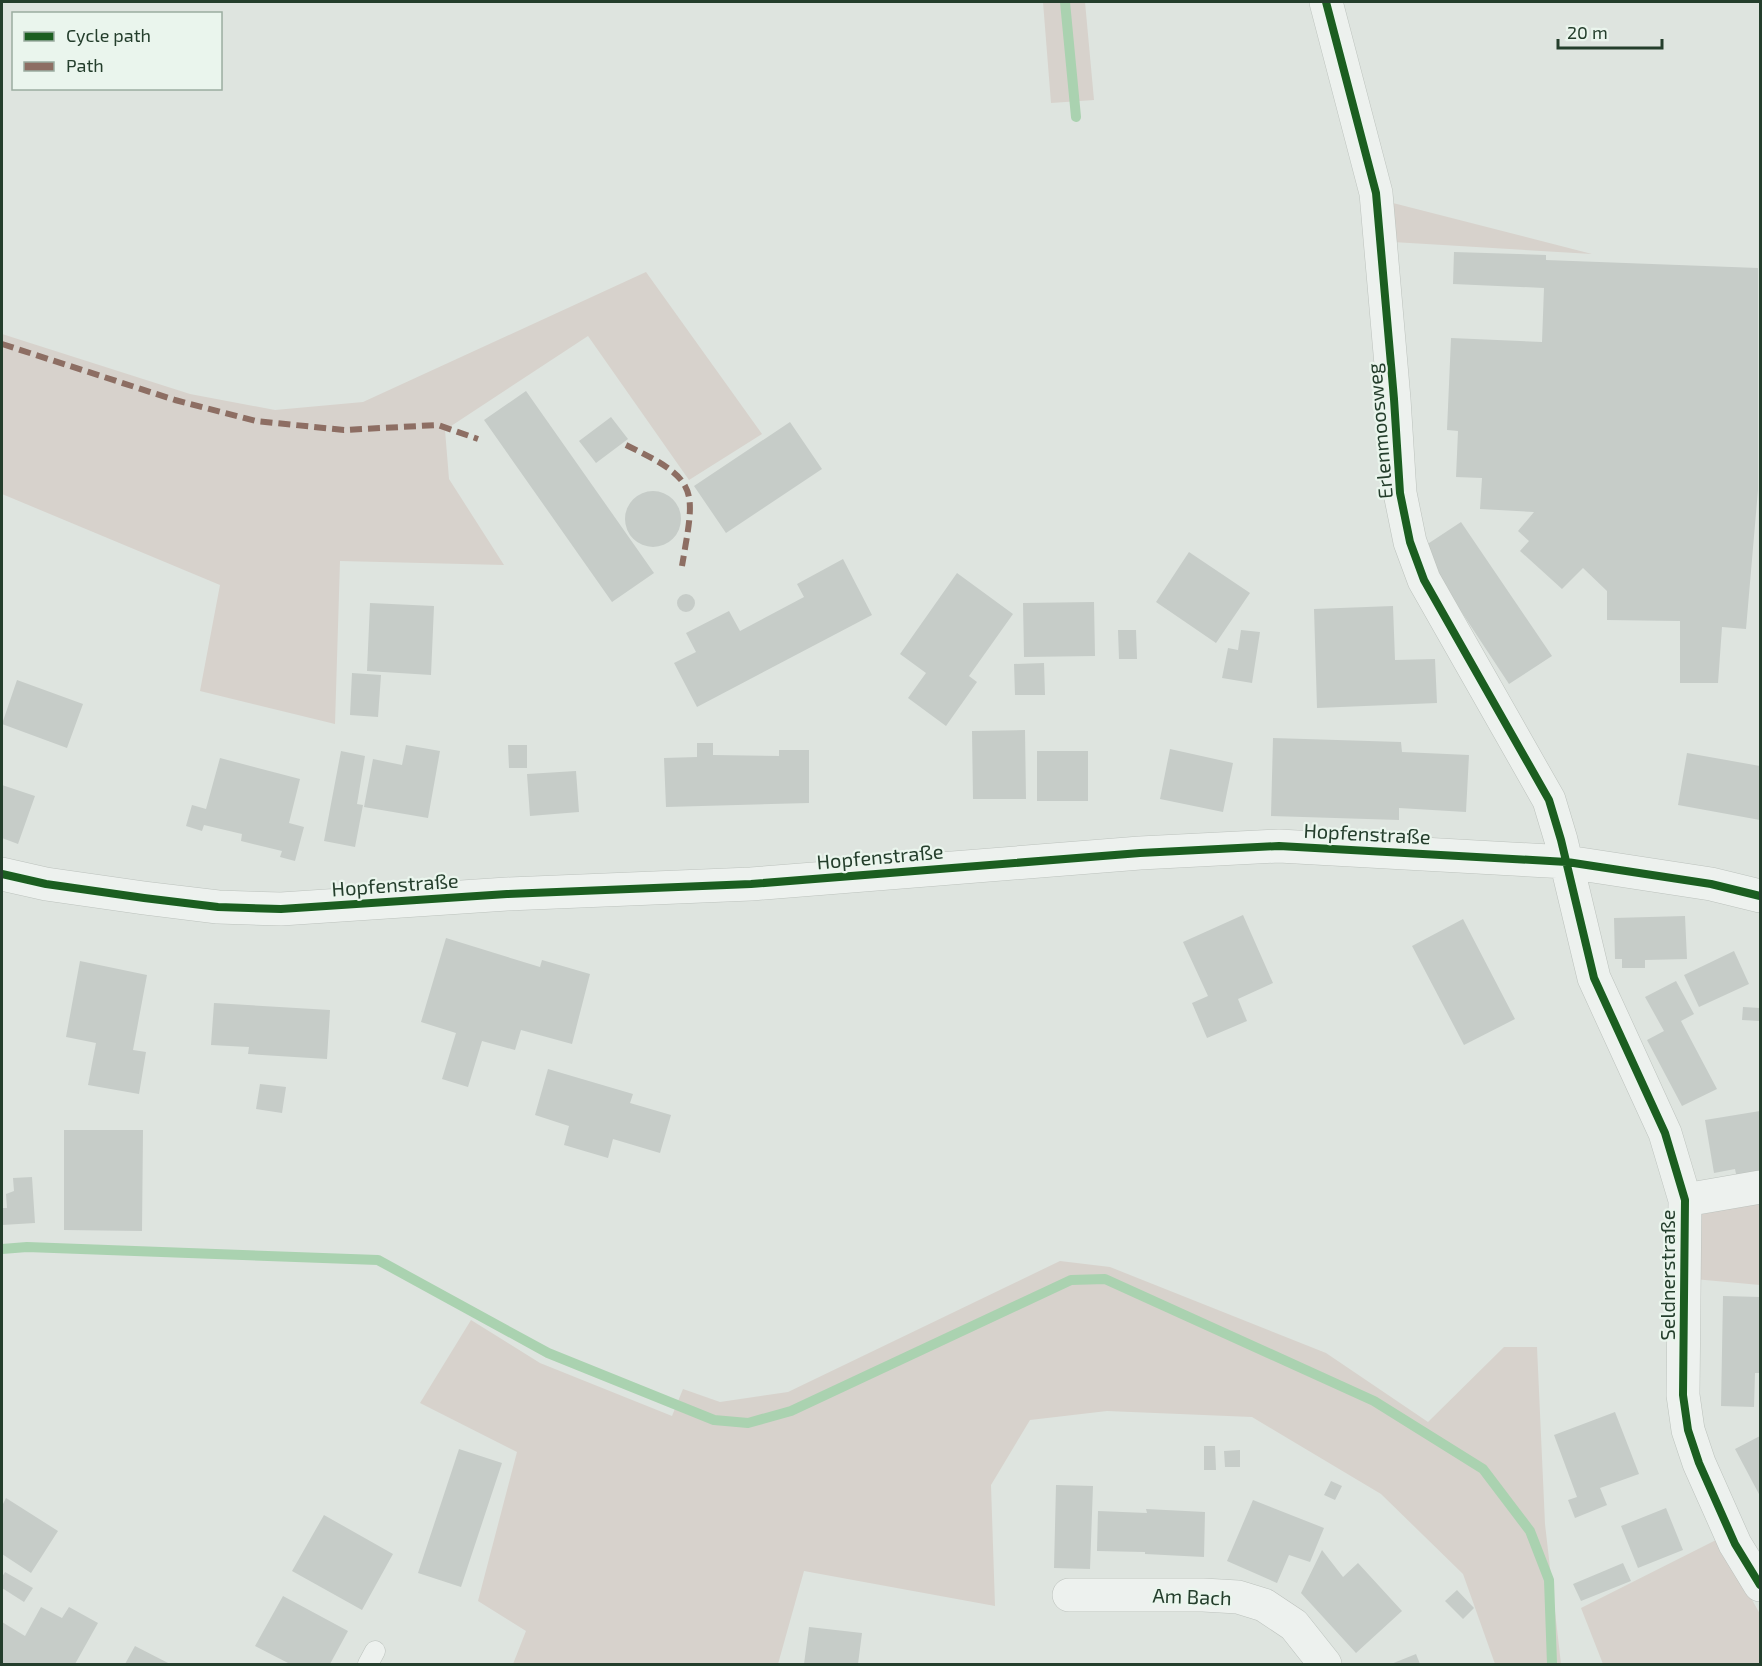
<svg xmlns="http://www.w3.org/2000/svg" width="1762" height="1666" font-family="'Exo 2',sans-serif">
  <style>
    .green { fill: #d7d2cc }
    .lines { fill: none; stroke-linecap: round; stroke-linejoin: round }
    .stream { stroke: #aad2b0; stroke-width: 10 }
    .building { fill: #c6ccc8 }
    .service-casing { stroke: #bcc2bd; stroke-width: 21 }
    .minor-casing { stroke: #bcc2bd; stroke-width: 34 }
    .service { stroke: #edf1ee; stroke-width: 20 }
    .minor { stroke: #edf1ee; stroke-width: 33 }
    .quiet { stroke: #8d6e63; stroke-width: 6; stroke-dasharray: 12 6; stroke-linecap: butt }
    .cycleway-casing { stroke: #eaf5ed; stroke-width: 11 }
    .cycleway { stroke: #1b5e20; stroke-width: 8 }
    .labels { text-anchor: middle; stroke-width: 4.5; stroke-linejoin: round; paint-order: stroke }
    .street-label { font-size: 20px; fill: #243e2c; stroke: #eaf5ed }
  </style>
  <rect width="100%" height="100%" fill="#dee4df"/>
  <!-- green -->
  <path class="green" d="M1043,2H1085L1094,100L1051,103Z
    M1389,202L1592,254L1393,242Z
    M646,272L762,434L689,480L588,336L445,430L449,479L504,565L340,561L335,724L200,691L220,585L2,494V334L190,394L275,410L363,402Z
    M1760,1199V1285L1694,1279L1697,1217L1706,1209Z
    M1060,1261L1110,1267L1326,1353L1428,1422L1504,1347H1537L1545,1524L1561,1664H1495L1463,1574L1381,1494L1252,1417L1107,1411L1030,1420L991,1485L995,1606L804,1571L778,1664H513L526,1631L478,1601L517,1452L420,1403L471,1320L540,1363L672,1416L683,1389L720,1402L788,1392Z
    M1718,1539L1760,1614V1664H1603L1581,1608Z"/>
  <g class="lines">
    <!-- stream -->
    <path class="stream" d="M1065,2L1076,117
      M2,1249L27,1247L378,1260L548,1353L714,1420L748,1423L791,1411L1071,1280L1105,1279L1374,1401L1483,1469L1530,1531L1549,1580L1552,1664"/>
  </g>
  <!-- building -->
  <path class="building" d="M1454,252L1546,255V260L1758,268V490L1746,629L1722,627L1718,683H1680V621L1607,620V591L1583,568L1562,589L1520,551L1529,541L1518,531L1534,512L1480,509L1482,478L1456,477L1458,431L1447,430L1451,338L1542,342L1544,288L1453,284Z
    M526,391L654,573L612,602L484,420Z
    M611,417L628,439L596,463L579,441Z
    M790,422L822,469L726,533L694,486Z
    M625 519a28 28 0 1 1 56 0a28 28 0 1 1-56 0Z
    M1461,522L1552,656L1509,684L1420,549Z
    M1189,552L1250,593L1216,643L1156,602Z
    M843,559L872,615L697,707L674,663L696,652L686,633L729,611L740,631L804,597L797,584Z
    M957,573L1013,614L969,676L977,682L946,726L908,698L926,673L900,654Z
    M677 603a9 9 0 1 1 18 0a9 9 0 1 1-18 0Z
    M1094,602L1095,656L1024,657L1023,603Z
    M370,603L434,606L431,675L367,671Z
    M1393,606L1395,660L1435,659L1437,703L1317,708L1314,609Z
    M1118,630H1136L1137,659H1119Z
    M1241,630L1260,632L1252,683L1222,678L1228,648L1238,650Z
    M1044,663L1045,695H1015L1014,664Z
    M352,673L381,675L378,717L350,715Z
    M17,680L83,704L67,748L2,724Z
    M1025,730L1026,799H973L972,731Z
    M1273,738L1401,742L1402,752L1469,755L1466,812L1399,808V820L1271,816Z
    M697,743H713V755L779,756V750H809V803L666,807L664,758L697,757Z
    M406,745L440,751L428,818L364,807L373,759L402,765Z
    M508,745H527V768H509Z
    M1170,749L1233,763L1223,812L1160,799Z
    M341,751L365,756L357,804L363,805L355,847L324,841Z
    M1037,751H1088V801H1037Z
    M1687,753L1760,766V820L1678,805Z
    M220,758L300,779L289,823L304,827L295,861L280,857L282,851L241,841L242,834L204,825L202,831L186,826L192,805L206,809Z
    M576,771L579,812L530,816L527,774Z
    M2,785L35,796L18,844L2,838Z
    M1243,915L1273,983L1238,999L1247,1021L1207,1038L1192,1003L1208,996L1183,942Z
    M1685,916L1687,959L1645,960V968H1622V959H1615L1614,918Z
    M1463,919L1515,1019L1464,1045L1412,946Z
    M446,938L540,967L542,960L590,974L572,1044L521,1030L515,1050L482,1041L468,1087L442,1079L456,1033L421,1022Z
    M1734,951L1749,984L1699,1007L1684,975Z
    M80,961L147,975L133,1050L146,1052L139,1094L88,1085L96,1043L66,1037Z
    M1676,981L1694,1014L1681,1021L1717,1089L1682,1106L1647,1040L1664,1031L1645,997Z
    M214,1003L330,1010L327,1059L248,1054L249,1047L211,1045Z
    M1743,1007L1760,1008V1021L1742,1020Z
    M548,1069L633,1094L630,1103L671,1115L660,1153L613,1139L608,1158L564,1145L569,1126L535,1115Z
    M260,1084L286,1087L282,1113L256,1109Z
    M1760,1111V1175L1737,1179L1735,1169L1714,1173L1705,1120Z
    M64,1130H143L142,1231L64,1230Z
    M32,1177L35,1223L2,1225V1208H7L6,1194L14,1191L13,1178Z
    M1723,1296L1760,1297V1373H1755L1754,1407L1721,1406Z
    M1615,1412L1639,1474L1600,1488L1607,1505L1575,1518L1568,1500L1577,1497L1554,1435Z
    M1760,1436V1496L1735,1449Z
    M1204,1446H1215L1216,1470H1204Z
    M459,1449L502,1463L461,1587L418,1573Z
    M1240,1450V1467H1225L1224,1451Z
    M1331,1481L1342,1486L1335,1500L1324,1495Z
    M1056,1485L1093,1486L1090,1569L1054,1568Z
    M6,1498L58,1531L31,1573L2,1554V1506Z
    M1253,1500L1324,1528L1310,1562L1289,1555L1277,1583L1227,1561Z
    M1666,1508L1683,1550L1638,1568L1621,1526Z
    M1146,1509L1205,1512L1204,1557L1145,1554V1552L1097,1551L1098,1511L1147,1513Z
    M324,1515L393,1554L362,1610L292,1571Z
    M1322,1550L1343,1577L1358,1563L1402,1611L1356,1653L1301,1593Z
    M1623,1563L1631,1581L1581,1601L1573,1584Z
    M5,1572L33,1588L24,1602L2,1588V1577Z
    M1457,1590L1474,1608L1463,1619L1445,1601Z
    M283,1596L348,1631L330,1664H290L255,1646Z
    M41,1607L62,1618L69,1607L98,1623L75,1664H13L10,1663L2,1664V1622L25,1636Z
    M809,1627L862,1633L858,1664H804Z
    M135,1646L170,1664H125Z
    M1416,1654L1420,1664H1391Z"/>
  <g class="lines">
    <defs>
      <path id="service" d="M368,1664L375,1651"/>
      <path id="minor" d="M1326,2L1376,193L1394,399L1400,493L1410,542L1424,580L1549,800L1561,840L1594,978L1665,1133L1685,1200L1683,1395L1688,1430L1699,1463L1735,1544L1760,1585
        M2,874L46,884L144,898L218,907L281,909L507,894L751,884L1140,853L1279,846L1567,862L1711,884L1760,896
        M1685,1200L1760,1187
        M1069,1595H1203L1238,1597L1264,1605L1294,1625L1325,1664"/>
    </defs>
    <!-- service casing -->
    <use href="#service" class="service-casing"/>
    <!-- minor casing -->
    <use href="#minor" class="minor-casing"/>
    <!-- service -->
    <use href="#service" class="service"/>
    <!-- minor -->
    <use href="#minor" class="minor"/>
    <!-- quiet -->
    <path class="quiet" d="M2,344L175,400L256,421L344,430L438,425L478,439
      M626,445C701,481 695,489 682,566"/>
    <defs>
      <path id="cycleway" d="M1326,2L1376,193L1394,399L1400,493L1410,542L1424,580L1549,800L1561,840L1594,978L1665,1133L1685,1200L1683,1395L1688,1430L1699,1463L1735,1544L1760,1585
        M2,874L46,884L144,898L218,907L281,909L507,894L751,884L1140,853L1279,846L1567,862L1711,884L1760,896"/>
    </defs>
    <!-- cycleway casing -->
    <use href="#cycleway" class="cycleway-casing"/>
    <!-- cycleway -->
    <use href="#cycleway" class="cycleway"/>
  </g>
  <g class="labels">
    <!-- street labels -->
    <g class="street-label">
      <text transform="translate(1380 431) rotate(-95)" y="7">Erlenmoosweg</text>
      <text transform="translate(1367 834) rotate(3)" y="7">Hopfenstraße</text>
      <text transform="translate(880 857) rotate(-5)" y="7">Hopfenstraße</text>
      <text transform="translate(395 885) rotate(-4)" y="7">Hopfenstraße</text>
      <text transform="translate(1668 1275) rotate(-90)" y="7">Seldnerstraße</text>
      <text transform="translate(1192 1597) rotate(2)" y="7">Am Bach</text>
    </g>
  </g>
  <!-- border -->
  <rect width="1762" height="1666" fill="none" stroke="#243e2c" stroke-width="6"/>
  <!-- legend -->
  <rect x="12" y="12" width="210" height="78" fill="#eaf5ed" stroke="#9baca0" stroke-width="1.5"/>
  <rect x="24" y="32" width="30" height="9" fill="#1b5e20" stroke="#9baca0" stroke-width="1.5"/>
  <text x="66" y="42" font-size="18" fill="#243e2c">Cycle path</text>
  <rect x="24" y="62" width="30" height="9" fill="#8d6e63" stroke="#9baca0" stroke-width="1.5"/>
  <text x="66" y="72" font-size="18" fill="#243e2c">Path</text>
  <!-- scale -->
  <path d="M1558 39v9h104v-9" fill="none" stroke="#243e2c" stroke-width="3"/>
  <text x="1567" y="39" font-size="18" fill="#243e2c" stroke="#eaf5ed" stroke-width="4.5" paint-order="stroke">20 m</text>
</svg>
